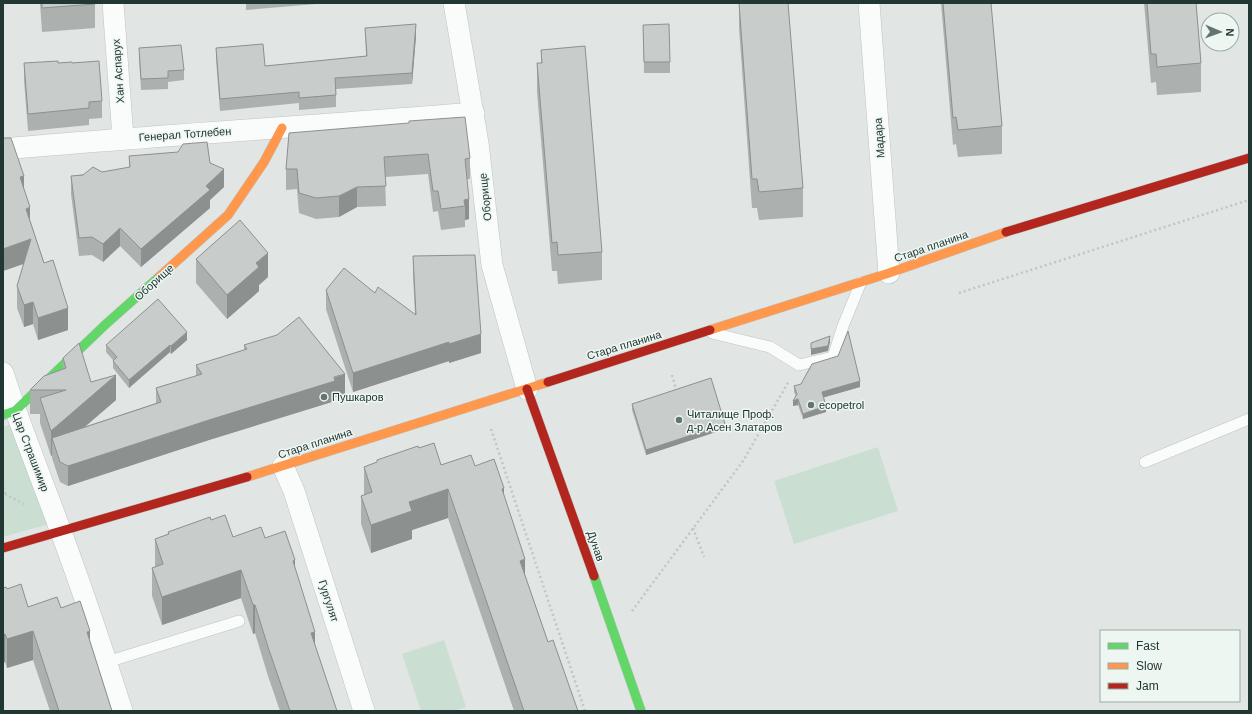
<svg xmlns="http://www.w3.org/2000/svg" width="1252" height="714" font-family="Arial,sans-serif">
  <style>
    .green { fill: #cadfd2 }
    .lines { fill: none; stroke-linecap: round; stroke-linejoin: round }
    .lane-casing { stroke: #bec3c1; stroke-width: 12 }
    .street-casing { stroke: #bec3c1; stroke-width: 22 }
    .fast-casing { stroke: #bdc4c1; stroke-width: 10 }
    .slow-casing { stroke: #bdc4c1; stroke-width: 10 }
    .jam-casing { stroke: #bdc4c1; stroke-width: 10 }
    .path { stroke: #bfc6c5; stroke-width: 2.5; stroke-dasharray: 2 3; stroke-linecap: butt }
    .lane { stroke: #fafbfb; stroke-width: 11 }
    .street { stroke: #fafbfb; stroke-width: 21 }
    .fast { stroke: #63d668; stroke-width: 9 }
    .slow { stroke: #ff974d; stroke-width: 9 }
    .jam { stroke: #b3261e; stroke-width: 9 }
    .wall { fill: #acb0af }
    .shaded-wall { fill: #8c908e }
    .building { fill: #c8cdcb; stroke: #8c908e }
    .poi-dot { fill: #647471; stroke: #eef6f2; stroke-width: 1.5 }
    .labels { text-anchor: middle; stroke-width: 3; stroke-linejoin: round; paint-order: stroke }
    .street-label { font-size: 11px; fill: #203733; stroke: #eef6f2 }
    .poi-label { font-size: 11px; fill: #203733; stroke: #eef6f2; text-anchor: start }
  </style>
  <rect width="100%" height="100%" fill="#e1e6e4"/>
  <!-- green -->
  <path class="green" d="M11,424L49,524L3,537V427Z
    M878,447L898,511L794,544L774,481Z
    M444,640L466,707L453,711H421L402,654Z"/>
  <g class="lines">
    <defs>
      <path id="lane" d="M712,333L770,347L799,365L833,357L843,326L861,282
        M1145,462L1249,419
        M107,662L239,621"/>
      <path id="street" d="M113,3L123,138
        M454,3L478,143L492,265L527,389
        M869,3L889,273
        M3,149C160,135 317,126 474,113
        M3,373C20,427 42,479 61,532C83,591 103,651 122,711
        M283,466L294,491L364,711"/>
      <path id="fast" d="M3,415L15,411L106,324L159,277
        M594,576L641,711"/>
      <path id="slow" d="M159,277L228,215L264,162L282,128
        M710,330L889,273L1006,232
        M247,477L548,382"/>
      <path id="jam" d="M1006,232L1249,158
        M548,382L710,330
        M527,389L594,576
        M3,548L247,477"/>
    </defs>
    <!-- lane casing -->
    <use href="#lane" class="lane-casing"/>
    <!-- street casing -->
    <use href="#street" class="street-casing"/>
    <!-- fast casing -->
    <use href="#fast" class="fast-casing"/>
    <!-- slow casing -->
    <use href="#slow" class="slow-casing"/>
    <!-- jam casing -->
    <use href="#jam" class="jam-casing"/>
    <!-- path -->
    <path class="path" d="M959,293L1249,200
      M672,375L677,393
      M491,429L585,711
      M3,487L5,494L3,495
      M5,494L24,504
      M693,528L704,557
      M632,611L743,461L789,381"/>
    <!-- lane -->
    <use href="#lane" class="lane"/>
    <!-- street -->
    <use href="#street" class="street"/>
    <!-- fast -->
    <use href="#fast" class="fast"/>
    <!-- slow -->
    <use href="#slow" class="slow"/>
    <!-- jam -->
    <use href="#jam" class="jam"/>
  </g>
  <!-- wall -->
  <path class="wall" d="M40,3H95V28L42,32Z
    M246,3H328L246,10Z
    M739,3L803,188V217L759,220L757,208H752L739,28Z
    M941,3H991L1002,126V154L958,157L956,144L953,145Z
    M1144,3H1196L1201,63V92L1157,95L1156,82L1151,83Z
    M643,25L670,62V73H644Z
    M365,28L416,36L412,84L336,89V107L299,110V103L220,111L216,59V48L265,66L366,56Z
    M139,48L184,70V80L168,82V89L141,90L139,58Z
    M541,50L602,252V280L558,284L557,271H552L537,92V63H541Z
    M24,63H58L102,101V118L89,119V125L28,131L24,80Z
    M289,133L470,158V179H467L469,219L465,220V227L441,230L438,211L433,212L428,174L385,177L386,206L357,207L339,217L316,219L299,213L297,189L286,190V169Z
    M129,156L210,163L224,187L210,200V208L141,267L120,246L103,262L92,255L79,256L71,194V176L129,168Z
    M24,189L30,220L44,263L68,330L38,340L33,324L24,327L17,308V286L24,264L3,271Z
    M413,256L481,353L449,363V361L353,392L326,309V290L375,293L415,315L413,275Z
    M196,259L268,277L259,285V291L227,319L196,283Z
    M187,340L171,354L170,352L129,388L113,368V360L106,352V345Z
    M244,345L345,394L335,397V401L209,440L68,486L60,482L52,458V455L51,456L40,423V414H30V390L63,369V358L91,382L116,400L84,427L156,403V388L196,376V365L244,350Z
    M794,386L860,387L823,397L826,412L803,419L798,405L793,406L796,396L794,392Z
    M632,404L725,429L646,455L632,410Z
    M419,448L441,465L475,466L504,496L525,575L548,642L578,711H514L448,518L412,530V539L371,553L361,524V496L364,495V467L377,462V460Z
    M211,520L233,537L265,538L295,568L315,645L337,711H280L268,676L255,633L253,634L241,598L162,625L152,596V568L155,567V539L168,534V532Z
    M7,589L28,607L61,608L90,641L112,711H50L33,660L7,668L5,662L3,663Z"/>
  <!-- shaded-wall -->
  <path class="shaded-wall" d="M416,24V36L412,84V73Z
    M3,115H4V137H3Z
    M224,169V187L210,200V208L141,267V249Z
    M24,176V197L20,177Z
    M357,187V207L339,217V196Z
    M469,199V219L465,220V206L464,200Z
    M30,207V229L26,209Z
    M120,228V246L103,262V244Z
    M31,239V261L3,271V249Z
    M268,253V277L259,285V291L227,319V295L256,263Z
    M33,302V324L24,327V305Z
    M68,308V330L38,340V318Z
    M187,332V340L171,354V346Z
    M481,334V353L449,363V344Z
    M830,336V342L828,351L811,355V349Z
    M449,342V361L353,392V373Z
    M170,345V352L129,388V380Z
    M345,374V394L335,397V401L209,440L68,486V466L209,420Z
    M116,375V400L57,451L52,438V455L51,456V431Z
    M860,381V387L822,398V392Z
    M798,399V405L793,406V401Z
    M826,406V412L803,419V414Z
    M725,424V429L646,455V450Z
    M504,488V517L502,489Z
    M448,489V518L412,530V539L371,553V525L409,502Z
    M525,559V588L520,561Z
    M295,560V589L293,561Z
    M241,570V598L162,625V597Z
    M253,605H255V633L253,634Z
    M33,631V660L7,668V639Z
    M90,631V660L87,632Z
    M315,632V660L311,633Z
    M3,634H5V662L3,663Z"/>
  <!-- building -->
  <path class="building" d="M42,3H95V4L42,8Z
    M739,3H788L803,188L759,192L757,179H752Z
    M943,3H991L1002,126L958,130L956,117L953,118Z
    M1147,3H1196L1201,63L1157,67L1156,54H1151Z
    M416,24L412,73L335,78L336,95L299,98V92L220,99L216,48L263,44L265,66L367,56L365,28Z
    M669,24L670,62H644L643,25Z
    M181,45L184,70L168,71V78L141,79L139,48Z
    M585,46L602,252L558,255L557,242L552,243L537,63H542L541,50Z
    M58,61V63L72,62V63L99,61L102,101L89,102V108L28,114L24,63Z
    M465,117L470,158L465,159L469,199L464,200L465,206L441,209L438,191H433L428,154L384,157L386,186L357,187L339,196L316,198L299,193L297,169H286L289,133L409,123V121Z
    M3,138H11L24,176L20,177L30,207L26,209L44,263L53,260L68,308L38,318L33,302L24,305L17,286L31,239L3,249Z
    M207,142L210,163L224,169L206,186L210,190L141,249L120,228L103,244L92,237L79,238L71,176L83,175L93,167L102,172L130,167L129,156L178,152L183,144Z
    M240,220L268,253L256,263L259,267L227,295L196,259Z
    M475,255L481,334L449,344V342L353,373L326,290L344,268L375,293L378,287L416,315L413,256Z
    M158,299L187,332L171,346L170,345L129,380L113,361L117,357L106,345Z
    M299,317L345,374L334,377L335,381L209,420L68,466L60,462L52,438L161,402L156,388L202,374L196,365L247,349L244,345L277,335Z
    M848,331L860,381L822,392L826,406L803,414L798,399L793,401L797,394L794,386L801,384L812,364L838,356Z
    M830,336L828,346L811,349V343Z
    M79,343L91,382L116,375L51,431L40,398L66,390H30L44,376L66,368L63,358Z
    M711,378L725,424L646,450L632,404Z
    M434,443L441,465L471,455L475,466L494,459L504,488L502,489L525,559L520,561L548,642L553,640L578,711H524L448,489L409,502L412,511L371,525L361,496L372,492L364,467L377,462V460L418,446L419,448Z
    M225,515L233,537L261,527L265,538L285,531L295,560L293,561L315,632L311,633L337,711H290L268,647L255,605H253L241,570L162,597L152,568L163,564L155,539L169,534L168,532L210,517L211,520Z
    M21,584L28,607L57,597L61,608L80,601L90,631L87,632L112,711H59L33,631L7,639L5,634H3V588L6,587L7,589Z"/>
  <!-- markers -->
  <g class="poi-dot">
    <circle cx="324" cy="397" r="4"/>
    <circle cx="811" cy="405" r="4"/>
    <circle cx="679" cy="420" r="4"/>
  </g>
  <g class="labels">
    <!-- street labels -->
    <g class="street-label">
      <text transform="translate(118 71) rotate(-94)" y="4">Хан Аспарух</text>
      <text transform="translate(185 134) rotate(-4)" y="4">Генерал Тотлебен</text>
      <text transform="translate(879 138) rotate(-94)" y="4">Мадара</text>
      <text transform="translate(485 197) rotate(-96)" y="4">Оборище</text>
      <text transform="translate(931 246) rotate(-19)" y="4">Стара планина</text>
      <text transform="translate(154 282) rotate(-42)" y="4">Оборище</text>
      <text transform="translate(624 345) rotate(-17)" y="4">Стара планина</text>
      <text transform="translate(315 443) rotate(-18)" y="4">Стара планина</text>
      <text transform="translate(31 452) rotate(69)" y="4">Цар Страшимир</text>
      <text transform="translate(596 546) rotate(71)" y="4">Дунав</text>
      <text transform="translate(329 601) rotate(72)" y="4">Гургулят</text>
    </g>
    <!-- poi labels -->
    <g class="poi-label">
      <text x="332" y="401">Пушкаров</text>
      <text x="819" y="409">ecopetrol</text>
      <text x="687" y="418">Читалище Проф.<tspan x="687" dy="13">д-р Асен Златаров</tspan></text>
    </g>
  </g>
  <!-- border -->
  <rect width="1252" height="714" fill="none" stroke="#203733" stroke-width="8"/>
  <!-- legend -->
  <rect x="1100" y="630" width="140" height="72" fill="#eef6f2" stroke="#9caaa6"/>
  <rect x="1108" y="643" width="20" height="6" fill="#63d668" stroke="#9caaa6"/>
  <text x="1136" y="650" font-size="12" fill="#203733">Fast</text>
  <rect x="1108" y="663" width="20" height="6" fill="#ff974d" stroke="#9caaa6"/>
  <text x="1136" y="670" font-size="12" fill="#203733">Slow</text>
  <rect x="1108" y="683" width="20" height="6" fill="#b3261e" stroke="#9caaa6"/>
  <text x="1136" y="690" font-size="12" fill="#203733">Jam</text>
  <!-- north arrow -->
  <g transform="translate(1220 32) rotate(92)"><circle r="19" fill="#eef6f2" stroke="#9caaa6"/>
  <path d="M0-3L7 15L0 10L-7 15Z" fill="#647471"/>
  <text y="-6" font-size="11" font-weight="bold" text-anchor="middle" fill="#203733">N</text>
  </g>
</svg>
